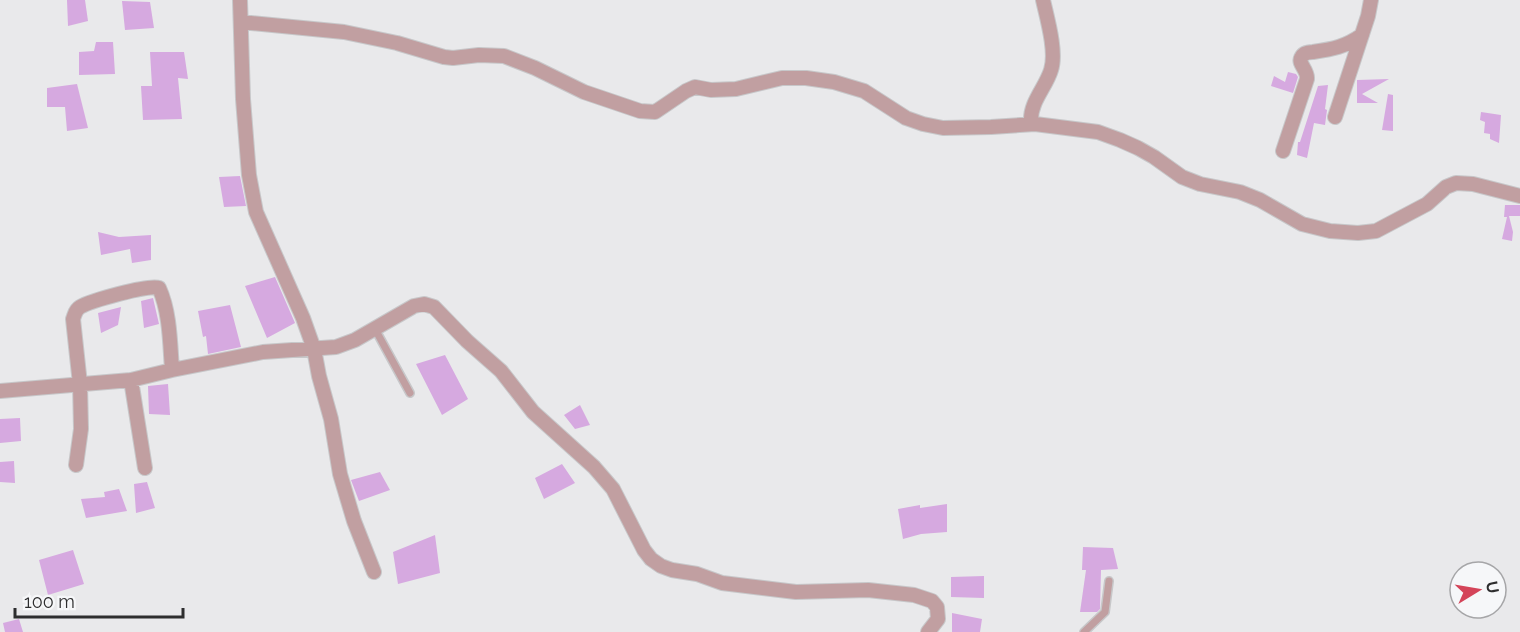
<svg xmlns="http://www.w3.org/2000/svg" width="1520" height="632" font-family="Raleway,sans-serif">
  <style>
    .building { fill: #d6a9e0 }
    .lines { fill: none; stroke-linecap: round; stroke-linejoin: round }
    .service-casing { stroke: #c7c7c9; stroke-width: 10 }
    .minor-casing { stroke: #c7c7c9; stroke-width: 16 }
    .service { stroke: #c19fa1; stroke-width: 7 }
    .minor { stroke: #c19fa1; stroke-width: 14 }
  </style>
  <rect width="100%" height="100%" fill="#e9e9eb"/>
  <!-- building -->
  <path class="building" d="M67,0H85L88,21L68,26Z
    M122,1L150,2L154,28L125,30Z
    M96,42H113L115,74L79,75V52L94,51Z
    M150,52H184L188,79L178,78L182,119L143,120L141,86H152Z
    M1288,72L1296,74L1298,77L1293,93L1271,86L1274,76L1285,82Z
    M1389,79L1362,94L1378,103H1357V80Z
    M77,84L88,128L67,131L65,107H47V88Z
    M1328,85L1325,109L1327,110L1325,125L1314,123L1307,158L1297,155L1298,142H1300L1318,86Z
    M1388,94L1393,95V131L1382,130Z
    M1481,112L1501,115L1499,143L1490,139V134L1484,133L1485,122L1480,120Z
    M240,176L246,206L224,207L219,177Z
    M1505,205H1520V216H1509L1513,232L1512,241L1502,239L1507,217H1504Z
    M98,232L119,237L151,235V260L132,263L130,249L101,255Z
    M275,277L295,323L267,338L245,286Z
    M153,298L159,324L144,328L141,301Z
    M230,305L241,347L208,354L206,336L203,337L198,311Z
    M121,307L118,325L101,333L98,313Z
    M445,355L468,399L442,415L416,364Z
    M168,384L170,415L149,414L148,386Z
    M580,405L590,425L575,429L564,415Z
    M20,418L21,441L0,443V419Z
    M14,461L15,483L0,482V462Z
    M562,464L575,483L544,499L535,478Z
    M380,472L390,490L359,501L351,480Z
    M147,482L155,508L136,513L134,484Z
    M119,489L127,511L86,518L81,499L105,497L104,492Z
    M947,504V532L921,534L903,539L898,509L920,505V508Z
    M435,535L440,573L398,584L393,552Z
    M1083,547L1113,548L1118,569L1101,570L1100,609L1097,612H1080L1086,570H1082Z
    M73,550L84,584L48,595L39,560Z
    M984,576V598L951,597V577Z
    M952,613L982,619L980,632H952Z
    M19,619L23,632H5L3,623Z"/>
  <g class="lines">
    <defs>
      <path id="service" d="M375,329L410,393
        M1084,632L1105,612L1109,581"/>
      <path id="minor" d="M240,0L243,99L249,175L256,212L303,318L314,349L319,376L331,419L340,474L354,521L374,572
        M1043,0C1047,18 1057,52 1051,70C1046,87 1030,102 1031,121L1035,124L1098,132L1120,140L1138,148L1154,157L1182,177L1200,184L1240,192L1260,200L1302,224L1330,231L1358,233L1376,231L1427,204L1446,187L1456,183L1473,184L1520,196
        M241,22L344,32L397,43L444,57L453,58L479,55L504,56L535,68L584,92L640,111L655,112L686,91L695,87L711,90L736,89L782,78H806L834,82L864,91L906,118L923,124L943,128L991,127L1035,124
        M1335,117L1368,16L1371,0
        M1283,151L1307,79C1308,70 1298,64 1301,58C1303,53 1308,52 1313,52C1333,49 1345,47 1362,35
        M131,380L145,468
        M0,391L131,380L172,370L263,352L336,347L355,340L414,306L424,304L434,307L467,341L501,371L533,412L594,467L613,489L644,550L651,559L661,566L672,570L697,574L722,583L796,592L868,590L914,595L932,601L937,607L938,619L928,632
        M76,465L81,429L80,384L73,319C75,314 75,310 80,307C90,301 149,284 159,288C170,312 170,343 172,370"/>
    </defs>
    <!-- service casing -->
    <use href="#service" class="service-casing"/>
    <!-- minor casing -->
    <use href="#minor" class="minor-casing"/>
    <!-- service -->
    <use href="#service" class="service"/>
    <!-- minor -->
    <use href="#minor" class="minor"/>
  </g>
  <!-- north arrow -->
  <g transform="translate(1478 590) rotate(79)"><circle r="28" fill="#f6f7f9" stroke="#a6a6a8" stroke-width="1.5"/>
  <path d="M0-4.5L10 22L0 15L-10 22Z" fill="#d44459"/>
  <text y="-9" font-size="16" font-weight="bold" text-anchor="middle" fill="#2d2d2e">U</text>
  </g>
  <!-- scale -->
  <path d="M15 608v9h168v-9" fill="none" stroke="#2d2d2e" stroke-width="3"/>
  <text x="24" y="608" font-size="18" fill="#2d2d2e" stroke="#f6f7f9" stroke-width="4.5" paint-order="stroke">100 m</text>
</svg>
